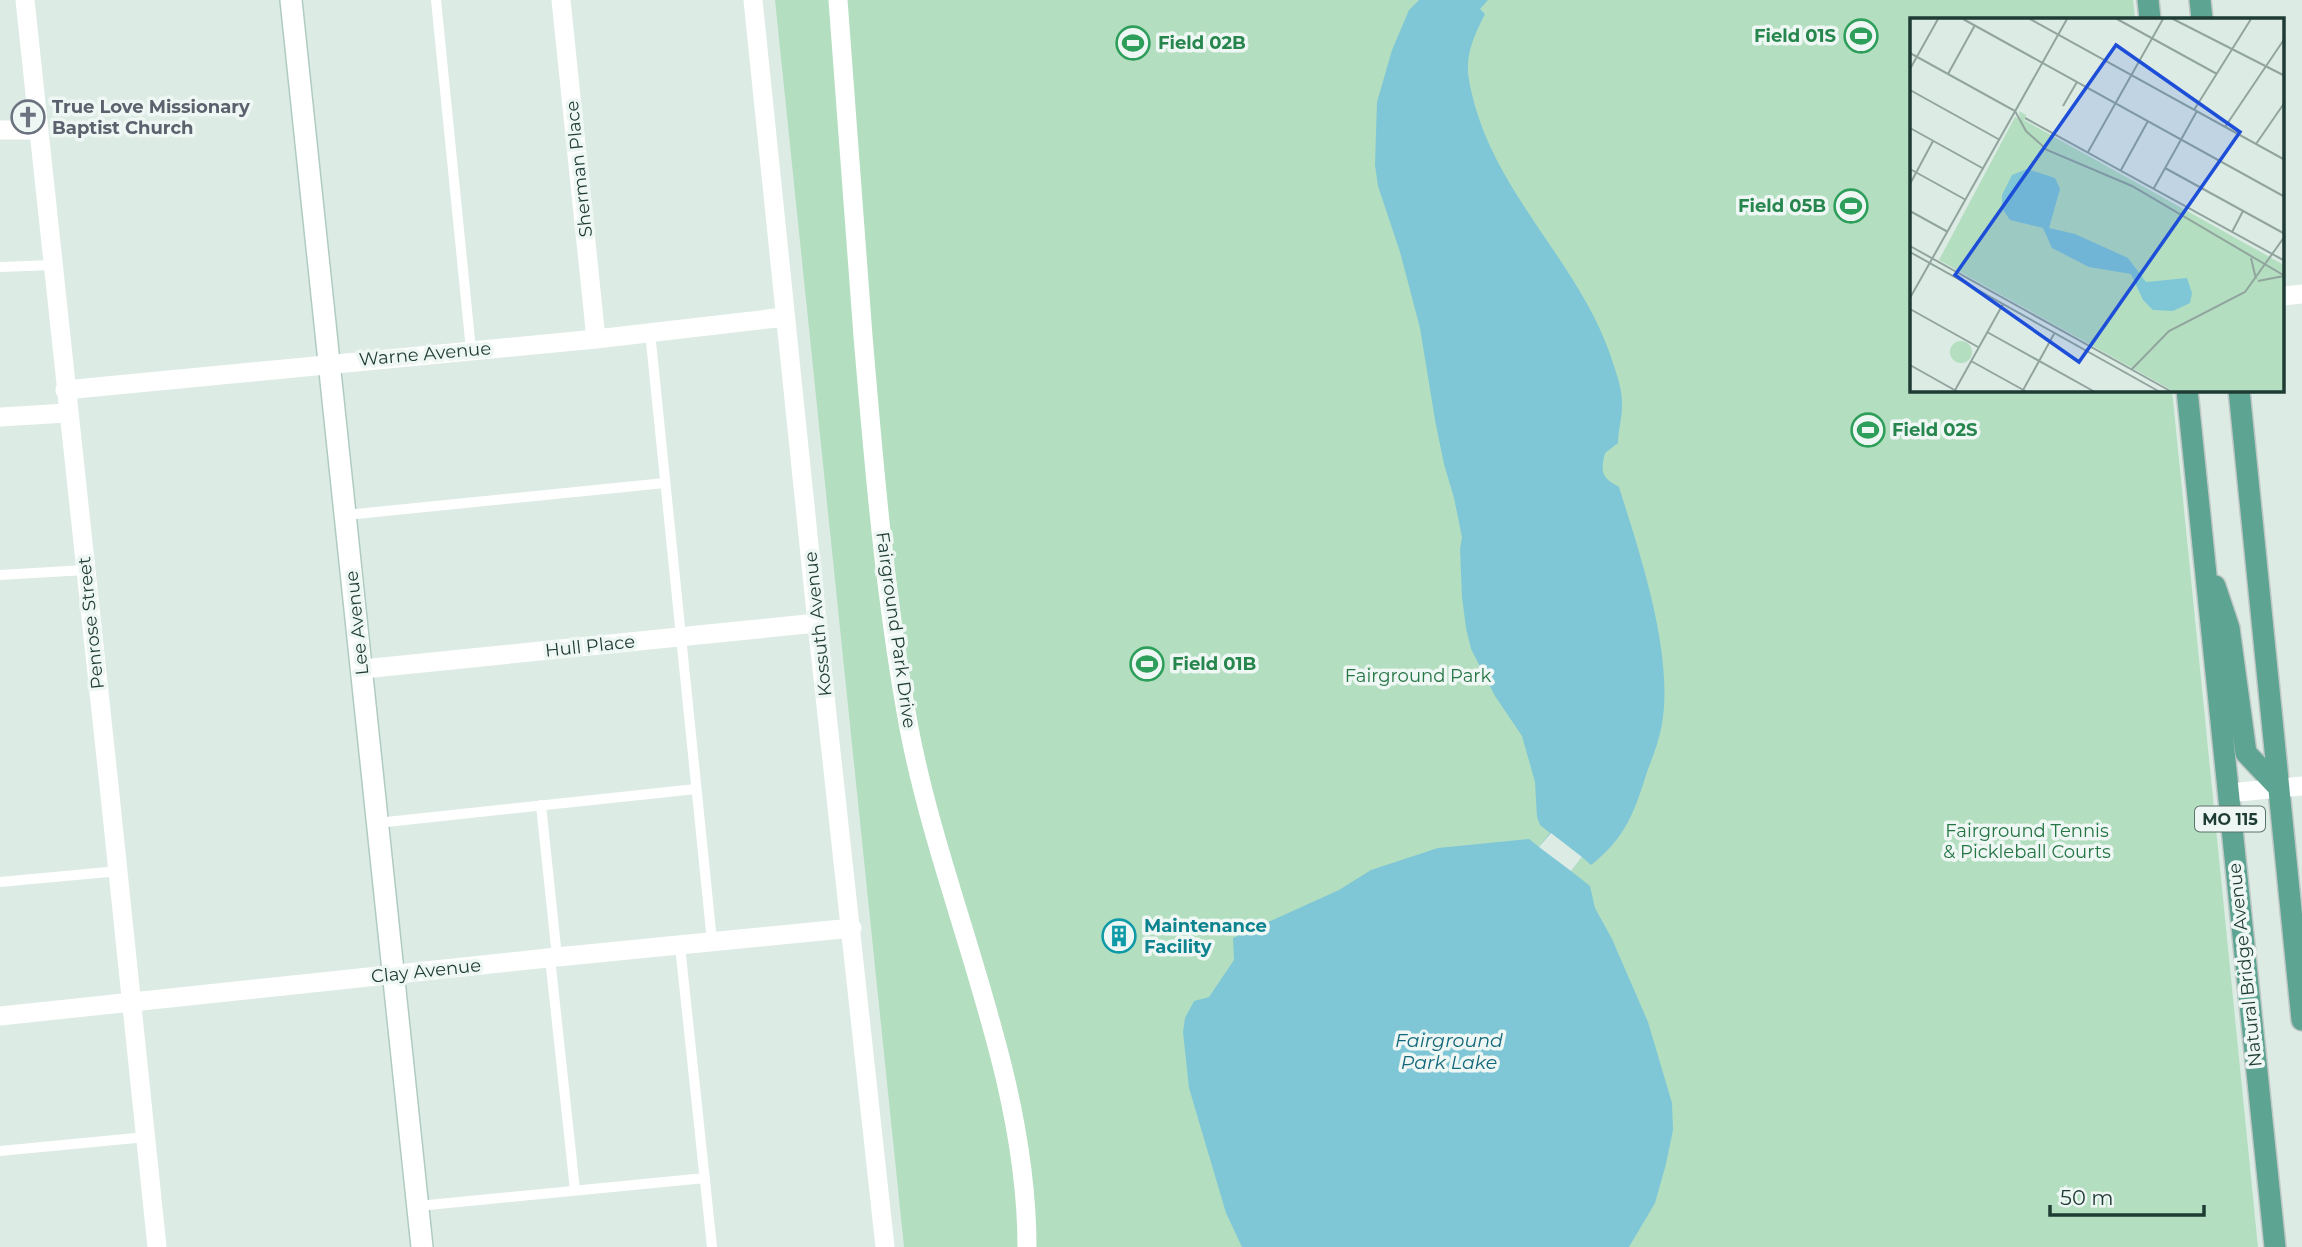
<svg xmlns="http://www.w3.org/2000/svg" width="2302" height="1247" font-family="Montserrat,sans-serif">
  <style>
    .green { fill: #b4dec0 }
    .water { fill: #7fc7d6 }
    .pier { fill: #ddebe5 }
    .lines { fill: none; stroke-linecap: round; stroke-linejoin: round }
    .secondary-casing { stroke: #b0cbc2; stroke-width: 24 }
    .primary-casing { stroke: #c0c8c6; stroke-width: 24 }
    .lane { stroke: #fff; stroke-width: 10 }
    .street { stroke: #fff; stroke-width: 19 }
    .secondary { stroke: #fff; stroke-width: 21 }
    .primary { stroke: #5ea493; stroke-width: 21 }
    .labels { text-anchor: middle; stroke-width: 7; stroke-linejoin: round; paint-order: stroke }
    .shield { fill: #eef7f3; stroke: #5c736d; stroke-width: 2 }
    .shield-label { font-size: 16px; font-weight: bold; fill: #1e3b34 }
    .leisure-label { font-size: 18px; font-weight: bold; fill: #27864d; stroke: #eef7f3; text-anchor: start }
    .worship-label { font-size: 18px; font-weight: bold; fill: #5b616d; stroke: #eef7f3; text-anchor: start }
    .street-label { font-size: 18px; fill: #1e3b34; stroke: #eef7f3 }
    .park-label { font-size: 18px; fill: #257545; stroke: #eef7f3 }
    .culture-label { font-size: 18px; font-weight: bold; fill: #0d838f; stroke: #eef7f3; text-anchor: start }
    .water-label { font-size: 19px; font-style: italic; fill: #13687c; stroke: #eef7f3 }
    .inset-road { fill: none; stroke: #91a59e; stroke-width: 2 }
    .view { fill: #1d4ed8; fill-opacity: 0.15; stroke: #1d4ed8; stroke-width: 3.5 }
    .inset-edge { fill: none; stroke: #1e3b34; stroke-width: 3.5 }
  </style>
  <rect width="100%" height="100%" fill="#ddebe5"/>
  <!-- green -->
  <path class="green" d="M775,0H2133L2135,19H1912V390H2172L2258,1247H904Z"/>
  <!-- water -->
  <path class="water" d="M1419,0H1488L1480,9L1485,14C1477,30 1469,46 1468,64C1467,77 1472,94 1475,106C1501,198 1579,265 1610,354C1615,370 1623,389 1622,406C1622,419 1618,430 1618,443L1605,453C1600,473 1602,478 1619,487C1640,554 1674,654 1662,724C1659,742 1652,758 1646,775C1634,814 1624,839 1591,865L1582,857L1571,871L1590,886L1595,908L1612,939L1648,1022L1672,1103L1673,1130L1666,1164L1655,1203L1629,1247H1242L1226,1213L1189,1088L1183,1032L1185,1018L1194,1001L1209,997L1234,960L1233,938L1339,890L1371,870L1438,848L1529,839L1539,847L1550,833L1540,825L1537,817L1535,782L1522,736L1495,696L1471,649L1466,628L1462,597L1460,549L1462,537L1454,498L1444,464L1435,420L1420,328L1400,252L1378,186L1375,165L1377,102L1392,50L1409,10Z"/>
  <!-- pier -->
  <path class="pier" d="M1551,833L1582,857L1571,871L1539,847Z"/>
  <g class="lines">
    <defs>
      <path id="secondary" d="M291,0L422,1247"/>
      <path id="primary" d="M2148,0L2150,19
        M2200,0L2202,19
        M2187,390L2275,1247
        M2239,390L2302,1020
        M2215,586L2229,628L2246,753L2279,788"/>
    </defs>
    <!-- secondary casing -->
    <use href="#secondary" class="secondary-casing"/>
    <!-- primary casing -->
    <use href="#primary" class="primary-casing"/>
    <!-- lane -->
    <path class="lane" d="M436,0L471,350
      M0,267L52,265
      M650,332L712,941
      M346,515L665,483
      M0,575L85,570
      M541,805L557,957
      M377,823L696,789
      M0,882L119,871
      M680,946L712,1247
      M550,958L575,1190
      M0,1151L146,1137
      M418,1206L705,1178"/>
    <!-- street -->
    <path class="street" d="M25,0C67,416 116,831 157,1247
      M561,0L596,339
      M753,0L817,623L885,1247
      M838,0C846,112 855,224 863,336C874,467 885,598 909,728C942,901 1027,1069 1027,1247
      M0,130H38
      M2283,296L2302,294
      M65,390L596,339L785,317
      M0,417L67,413
      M363,669L817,623
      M2228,793L2302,786
      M0,1016L557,957L852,928"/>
    <!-- secondary -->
    <use href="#secondary" class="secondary"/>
    <!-- primary -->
    <use href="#primary" class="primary"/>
  </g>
  <!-- icons -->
  <defs>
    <symbol id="stadium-ring" viewBox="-11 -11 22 22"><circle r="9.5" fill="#eef7f3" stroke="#2e9e5b" stroke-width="1.5"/><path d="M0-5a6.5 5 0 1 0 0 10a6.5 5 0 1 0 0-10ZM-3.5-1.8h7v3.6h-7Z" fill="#2e9e5b"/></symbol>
    <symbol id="church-ring" viewBox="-11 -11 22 22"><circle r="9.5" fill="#eef7f3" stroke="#6b7280" stroke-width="1.5"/><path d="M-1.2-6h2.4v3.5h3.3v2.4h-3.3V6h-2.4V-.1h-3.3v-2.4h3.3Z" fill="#6b7280"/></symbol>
    <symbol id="building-ring" viewBox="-11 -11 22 22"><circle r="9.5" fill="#eef7f3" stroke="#0f9aa8" stroke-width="1.5"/><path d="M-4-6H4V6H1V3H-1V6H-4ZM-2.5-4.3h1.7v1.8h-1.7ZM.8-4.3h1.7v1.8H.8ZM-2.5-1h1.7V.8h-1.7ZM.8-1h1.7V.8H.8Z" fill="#0f9aa8"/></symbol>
  </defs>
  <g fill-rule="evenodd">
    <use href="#stadium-ring" x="1842" y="17" width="38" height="38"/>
    <use href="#stadium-ring" x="1114" y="24" width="38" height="38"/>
    <use href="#church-ring" x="9" y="98" width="38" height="38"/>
    <use href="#stadium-ring" x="1832" y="187" width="38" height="38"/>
    <use href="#stadium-ring" x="1849" y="411" width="38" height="38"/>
    <use href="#stadium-ring" x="1128" y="645" width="38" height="38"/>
    <use href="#building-ring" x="1100" y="917" width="38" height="38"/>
  </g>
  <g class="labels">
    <!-- shield labels -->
    <rect class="shield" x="2195" y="806.5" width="70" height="25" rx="5"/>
    <g class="shield-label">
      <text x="2230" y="825">MO 115</text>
    </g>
    <!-- leisure labels -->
    <g class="leisure-label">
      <text x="1836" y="42" text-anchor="end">Field 01S</text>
      <text x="1158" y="49">Field 02B</text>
      <text x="1826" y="212" text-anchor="end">Field 05B</text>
      <text x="1892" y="436">Field 02S</text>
      <text x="1172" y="670">Field 01B</text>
    </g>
    <!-- worship labels -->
    <g class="worship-label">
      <text x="52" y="113">True Love Missionary<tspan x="52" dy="21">Baptist Church</tspan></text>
    </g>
    <!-- street labels -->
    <g class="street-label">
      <text transform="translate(579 169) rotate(-96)" y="6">Sherman Place</text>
      <text transform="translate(425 354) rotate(-5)" y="6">Warne Avenue</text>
      <text transform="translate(91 623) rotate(-96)" y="6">Penrose Street</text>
      <text transform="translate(357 623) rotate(-96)" y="6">Lee Avenue</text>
      <text transform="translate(818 624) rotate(-96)" y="6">Kossuth Avenue</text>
      <text transform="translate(896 630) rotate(82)" y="6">Fairground Park Drive</text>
      <text transform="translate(590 646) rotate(-6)" y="6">Hull Place</text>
      <text transform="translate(2245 965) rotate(-96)" y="6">Natural Bridge Avenue</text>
      <text transform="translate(426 971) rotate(-6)" y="6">Clay Avenue</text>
    </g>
    <!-- park labels -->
    <g class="park-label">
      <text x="1418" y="682">Fairground Park</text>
      <text x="2027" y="837">Fairground Tennis<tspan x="2027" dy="21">&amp; Pickleball Courts</tspan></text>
    </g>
    <!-- culture labels -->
    <g class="culture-label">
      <text x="1144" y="932">Maintenance<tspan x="1144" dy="21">Facility</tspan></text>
    </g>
    <!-- water labels -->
    <g class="water-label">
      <text x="1449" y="1047">Fairground<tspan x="1449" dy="22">Park Lake</tspan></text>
    </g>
  </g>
  <!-- overview -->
  <g transform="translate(1910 18)">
    <rect width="374" height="374" fill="#ddebe5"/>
    <path d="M109,93L116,97L114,102L374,247V374H265L29,242L105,99L110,101ZM40 334a11 11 0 1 1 22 0a11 11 0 1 1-22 0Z" fill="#b4dec0"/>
    <path d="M117,151L145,160L150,171L139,210L165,216L218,240L236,264L277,260L282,275L280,285L263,293L243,292L233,282L221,256L179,249L142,230L133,210L100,202L92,190V177L102,157Z" fill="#7fc7d6"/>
    <path class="inset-road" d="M53,1L375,179M120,1L375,142M207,1L307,56M263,1L375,58M0,35L105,93L116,113L137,132L222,168L375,258M0,51L28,1M38,56L65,7M0,72L90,122M153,88L167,64M284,92L341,1M115,100L375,243M315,109L375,20M0,110L74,151M346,126L375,84M178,134L253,1M255,150L375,216M0,151L56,182M211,152L238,103M0,166L23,123M244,170L287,93M0,193L38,214M322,214L333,193M0,228L262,374M0,234L250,374M341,240L346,261M348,263L374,258M0,280L157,1M0,291L68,329M77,314L185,374M61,343L117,374M0,347L48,374M222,351L259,313L335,274L375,218M44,374L93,286M112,374L144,316"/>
    <path class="view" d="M206,27L330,114L169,344L45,257Z"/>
    <rect width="374" height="374" class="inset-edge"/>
  </g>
  <!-- scale -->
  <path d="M2050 1205v10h154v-10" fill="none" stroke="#1e3b34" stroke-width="3.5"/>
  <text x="2060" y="1205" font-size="21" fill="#1e3b34" stroke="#eef7f3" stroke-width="5" paint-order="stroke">50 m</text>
</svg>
